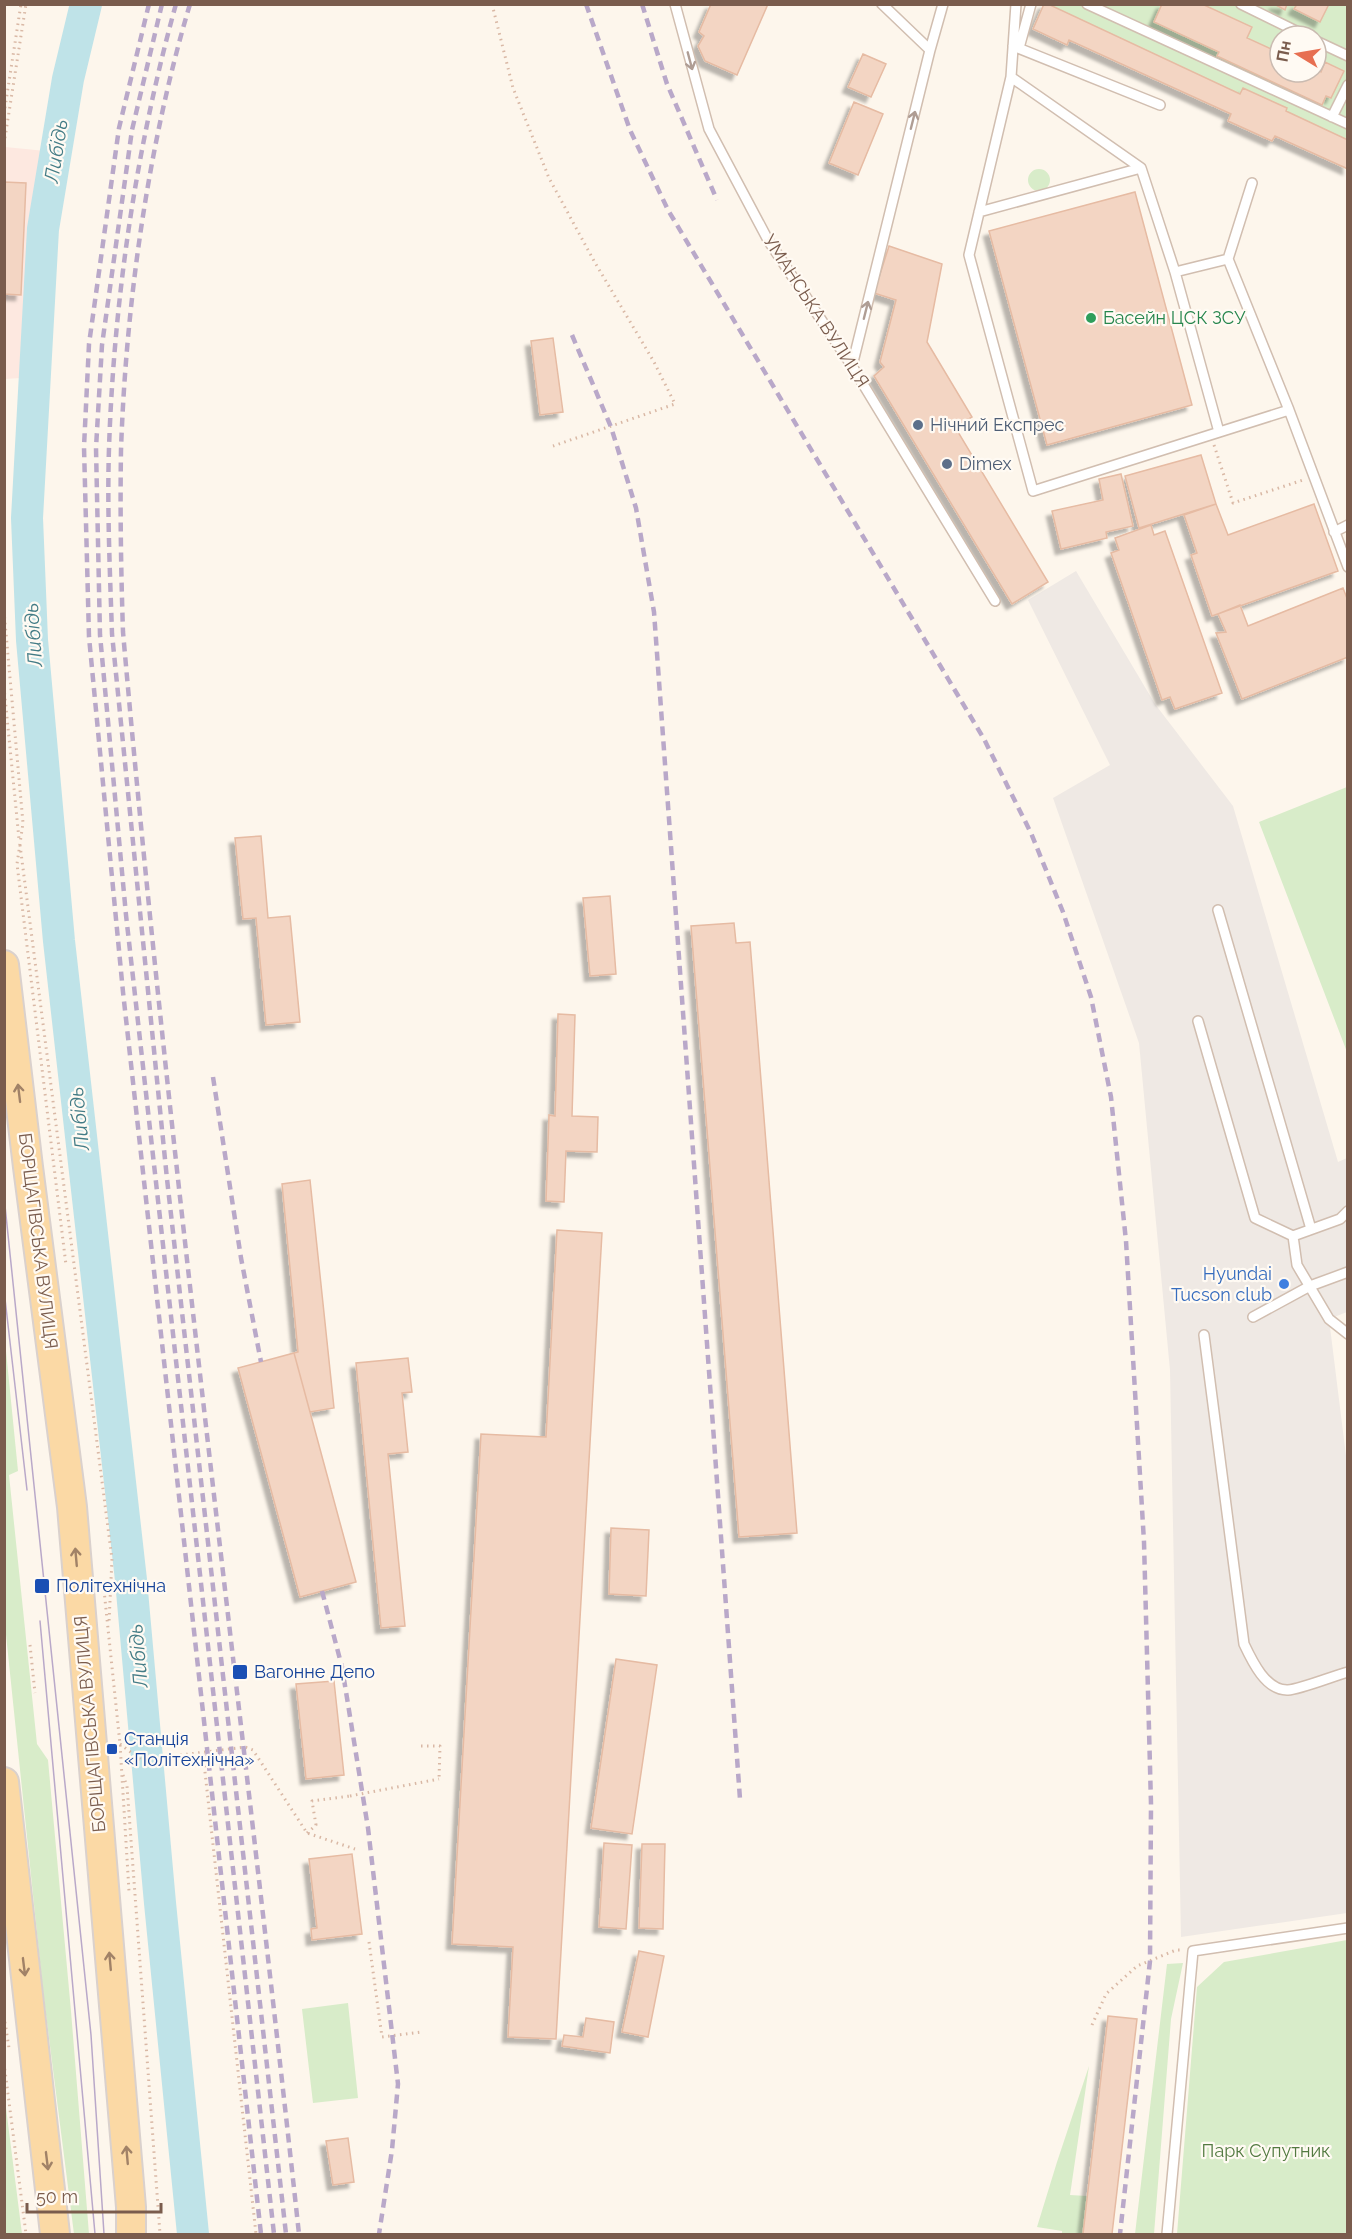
<svg xmlns="http://www.w3.org/2000/svg" width="1352" height="2239" font-family="Raleway,sans-serif">
  <style>
    .commercial { fill: #fde8e0 }
    .industrial { fill: #efe9e4 }
    .green { fill: #d8ecc9; fill-rule: evenodd }
    .lines { fill: none; stroke-linecap: round; stroke-linejoin: round }
    .river { stroke: #bfe3e8; stroke-width: 32 }
    .building { fill: #f3d5c3; stroke: #e6bba3; stroke-width: 1.5; filter: url(#shadow) }
    .lane-casing { stroke: #d1beb0; stroke-width: 12 }
    .primary-casing { stroke: #dad1cd; stroke-width: 32 }
    .path { stroke: #d9b8a5; stroke-width: 3; stroke-dasharray: 1.5 4.5; stroke-linecap: butt }
    .lane { stroke: #fff; stroke-width: 9 }
    .primary { stroke: #fbd9a5; stroke-width: 28 }
    .tram { stroke: #b9a8c9; stroke-width: 1.5 }
    .rail { stroke: #b9a8c9; stroke-width: 4.5; stroke-dasharray: 9 6; stroke-linecap: butt }
    .path-bridge { stroke: #d9b8a5; stroke-width: 3; stroke-dasharray: 1.5 4.5; stroke-linecap: butt }
    .oneway { stroke: #af9d94 }
    .oneway2 { stroke: #a18267 }
    .leisure-dot { fill: #2e9e5b; stroke: #fffaf3; stroke-width: 2 }
    .service-dot { fill: #5c6f8a; stroke: #fffaf3; stroke-width: 2 }
    .shop-dot { fill: #3f7fe0; stroke: #fffaf3; stroke-width: 2 }
    .transit-dot { fill: #1a4fb4; stroke: #fffaf3; stroke-width: 2 }
    .labels { text-anchor: middle; stroke-width: 4.5; stroke-linejoin: round; paint-order: stroke }
    .street-label { font-size: 18px; fill: #7a5c4d; stroke: #fffaf3 }
    .leisure-label { font-size: 18px; fill: #27864d; stroke: #fffaf3; text-anchor: start }
    .service-label { font-size: 18px; fill: #4e5e75; stroke: #fffaf3; text-anchor: start }
    .shop-label { font-size: 18px; fill: #366cbe; stroke: #fffaf3; text-anchor: end }
    .transit-label { font-size: 18px; fill: #164399; stroke: #fffaf3; text-anchor: start }
    .park-label { font-size: 18px; fill: #537a41; stroke: #fffaf3 }
    .water-label { font-size: 20px; font-style: italic; fill: #437c86; stroke: #fffaf3 }
  </style>
  <defs>
    <filter id="shadow"><feDropShadow dx="-5.5" dy="5.5" stdDeviation="1.5" flood-color="#0004"/></filter>
  </defs>
  <rect width="100%" height="100%" fill="#fdf6ec"/>
  <!-- commercial -->
  <path class="commercial" d="M5,147L56,152L43,229L35,377L5,379Z"/>
  <!-- industrial -->
  <path class="industrial" d="M1076,571L1155,704L1233,806L1338,1162L1347,1158V1312L1329,1319L1348,1472L1347,1913L1181,1937L1170,1370L1139,1043L1053,798L1110,765L1028,600Z"/>
  <!-- green -->
  <path class="green" d="M1044,5H1347V169L1275,136L1272,141L1228,121L1230,113L1070,40L1067,45L1033,29ZM1280,36H1316V72H1280Z
    M1028 180a11 11 0 1 1 22 0a11 11 0 1 1-22 0Z
    M1347,787V1052L1259,822Z
    M5,1341L18,1471L9,1475L37,1744L48,1760L71,2011L89,2234H74L43,1991L5,1625Z
    M1347,1940V2234H1177L1197,1987L1224,1962Z
    M1183,1963L1171,2019L1154,2234H1135L1167,1964Z
    M348,2003L358,2098L313,2103L302,2009Z
    M1089,2066L1070,2195L1087,2196L1083,2234H1062V2231L1037,2227L1057,2162Z
    M4,2100H5L22,2234H5Z"/>
  <g class="lines">
    <!-- river -->
    <path class="river" d="M86,4L68,79L43,229L27,518L32,640L59,941L131,1580L160,1903L193,2234"/>
  </g>
  <!-- building -->
  <path class="building" d="M711,4H768L737,75L705,61L698,46L704,36L699,32Z
    M1044,4H1048L1240,94L1243,88L1287,108L1286,111L1348,140V169L1275,136L1272,141L1228,121L1231,114L1069,40L1067,45L1033,29Z
    M1162,4H1202L1252,27L1247,38L1280,53V72H1316V69L1321,72L1325,62L1344,71L1331,98L1326,96L1322,105L1217,56L1219,52L1154,22Z
    M1274,4H1287L1285,10Z
    M1297,4H1329L1320,22L1294,9Z
    M863,54L886,64L871,97L848,87Z
    M854,102L883,114L858,175L829,163Z
    M4,182L26,183L21,295L4,294Z
    M1135,192L1192,405L1047,445L989,231Z
    M889,246L942,264L927,342L972,417L955,427L1048,582L1012,604L874,376L884,367L880,362L896,300L874,293Z
    M553,338L563,412L540,415L531,341Z
    M1201,455L1216,504L1139,528L1125,476Z
    M1121,474L1133,526L1106,532L1107,538L1061,549L1052,511L1103,500L1099,479Z
    M1216,504L1228,535L1314,504L1338,571L1212,616L1191,555L1197,553L1184,515Z
    M1151,525L1154,535L1165,531L1222,693L1175,709L1170,697L1162,700L1111,553L1119,550L1115,538Z
    M1343,588L1348,601V657L1242,699L1216,633L1226,632L1218,614L1240,605L1248,626Z
    M261,836L268,918L290,916L300,1022L266,1025L256,918L243,919L235,838Z
    M610,896L616,974L590,976L583,898Z
    M734,923L736,943L750,942L797,1533L739,1537L691,926Z
    M558,1014L575,1015L572,1116L598,1117L597,1152L566,1151L564,1202L546,1201L549,1115L555,1116Z
    M310,1180L334,1408L310,1412L294,1353L298,1352L282,1184Z
    M557,1230L602,1233L556,2039L508,2037L513,1947L452,1944L481,1434L546,1437Z
    M294,1353L356,1582L300,1597L238,1368Z
    M408,1358L412,1392L402,1393L408,1452L388,1454L405,1626L381,1628L356,1363Z
    M611,1528L649,1530L646,1596L609,1594Z
    M616,1659L657,1665L632,1834L591,1828Z
    M334,1681L344,1775L306,1779L296,1684Z
    M604,1843L632,1845L626,1929L599,1927Z
    M642,1844H665L663,1929L639,1928Z
    M352,1854L362,1934L312,1940L311,1929L317,1928L309,1859Z
    M639,1951L664,1956L648,2037L622,2032Z
    M1108,2016L1137,2019L1112,2234H1083Z
    M586,2018L614,2022L610,2053L562,2046L564,2035L583,2037Z
    M348,2138L354,2182L333,2185L326,2141Z"/>
  <g class="lines">
    <defs>
      <path id="lane" d="M675,4L709,129L768,240L852,366L995,601
        M882,4L930,50
        M1016,4L1011,77L969,255L1033,491L1289,410
        M1087,4L1348,124
        M1241,4L1306,36
        M1316,41L1348,56
        M1013,46L1160,105
        M1019,48L1031,4
        M1011,77L1141,168L1175,272L1219,432
        M1332,117L1348,85
        M1252,183L1228,259L1289,410L1348,567
        M979,212L1141,168
        M1175,272L1228,259
        M852,366L930,50L943,4
        M1334,532L1348,525
        M1218,910L1311,1229
        M1198,1021L1255,1218L1293,1236L1340,1219L1348,1211
        M1293,1236L1297,1265L1329,1319L1348,1334
        M1253,1317L1310,1286L1348,1272
        M1204,1335L1244,1644C1252,1661 1266,1691 1288,1690C1301,1689 1333,1676 1348,1672
        M1167,2234L1193,1951L1348,1928"/>
      <path id="primary" d="M4,965L28,1167L72,1507L131,2207V2234
        M4,1782L55,2234"/>
    </defs>
    <!-- lane casing -->
    <use href="#lane" class="lane-casing"/>
    <!-- primary casing -->
    <use href="#primary" class="primary-casing"/>
    <!-- path -->
    <path class="path" d="M492,4L513,88L549,178L594,261L654,362L675,404L553,446
      M4,114L21,4
      M4,144L26,4
      M1214,445L1233,503L1303,480
      M4,611L23,823L17,864L66,1265
      M4,687L19,839
      M20,845L112,1559L109,1622
      M104,1590L120,1744L129,1891
      M30,1645L35,1693
      M120,1744L141,1760L245,1747L253,1750L307,1833L355,1849
      M421,1746H440L439,1779
      M203,1754L256,2234
      M123,1775L127,1786L160,2234
      M307,1833L316,1825L312,1801L350,1796
      M369,1942L382,2037L421,2032
      M4,2016L9,2048
      M1092,2025L1106,1994L1137,1966L1176,1950H1182
      M4,2063L26,2234"/>
    <!-- lane -->
    <use href="#lane" class="lane"/>
    <!-- primary -->
    <use href="#primary" class="primary"/>
    <!-- tram -->
    <path class="tram" d="M4,1196L91,2035L104,2234
      M4,1290L27,1490
      M40,1621L95,2234"/>
    <!-- rail -->
    <path class="rail" d="M149,4L119,128L89,344L84,447L89,637L123,992L261,2234
      M162,4L132,130L102,345L96,448L100,635L126,915L274,2234
      M176,4C136,148 114,299 109,448C107,510 110,572 112,634L167,1179L286,2234
      M190,4C148,145 126,303 121,450C120,511 121,572 123,632C170,1167 241,1701 299,2234
      M586,4L630,130L668,210L984,739L1031,833L1063,912L1091,997L1111,1097L1126,1241L1144,1542L1151,1804L1150,1961L1120,2234
      M642,4L667,84L717,200
      M572,335L611,427L636,508L654,612L740,1799
      M213,1077L241,1258L261,1362
      M322,1591L342,1667L368,1828L398,2084L392,2150L379,2234"/>
    <!-- path-bridge -->
    <path class="path-bridge" d="M350,1796L439,1779"/>
  </g>
  <!-- one-way arrows -->
  <defs><path id="oneway-shaft" d="M-6 0H5M1.5-3L5.5 0L1.5 3" fill="none" stroke-width="1.6" stroke-linecap="round" stroke-linejoin="round" transform="scale(1.5)"/></defs>
  <g class="oneway">
    <use href="#oneway-shaft" transform="translate(690 61) rotate(75)"/>
    <use href="#oneway-shaft" transform="translate(913 120) rotate(-76)"/>
    <use href="#oneway-shaft" transform="translate(866 310) rotate(-76)"/>
  </g>
  <g class="oneway2">
    <use href="#oneway-shaft" transform="translate(19 1093) rotate(-97)"/>
    <use href="#oneway-shaft" transform="translate(76 1557) rotate(-95)"/>
    <use href="#oneway-shaft" transform="translate(110 1961) rotate(-95)"/>
    <use href="#oneway-shaft" transform="translate(24 1967) rotate(83)"/>
    <use href="#oneway-shaft" transform="translate(127 2155) rotate(-95)"/>
    <use href="#oneway-shaft" transform="translate(47 2161) rotate(83)"/>
  </g>
  <!-- markers -->
  <circle class="leisure-dot" cx="1091" cy="318" r="6"/>
  <g class="service-dot">
    <circle cx="918" cy="425" r="6"/>
    <circle cx="947" cy="464" r="6"/>
  </g>
  <circle class="shop-dot" cx="1284" cy="1284" r="6"/>
  <g class="transit-dot">
    <rect x="34" y="1578" width="16" height="16" rx="3"/>
    <rect x="232" y="1664" width="16" height="16" rx="3"/>
    <rect x="106" y="1743" width="12" height="12" rx="3"/>
  </g>
  <g class="labels">
    <!-- street labels -->
    <g class="street-label">
      <text transform="translate(816 311) rotate(57)" y="6">УМАНСЬКА ВУЛИЦЯ</text>
      <text transform="translate(38 1241) rotate(83)" y="6">БОРЩАГІВСЬКА ВУЛИЦЯ</text>
      <text transform="translate(90 1724) rotate(-95)" y="6">БОРЩАГІВСЬКА ВУЛИЦЯ</text>
    </g>
    <!-- leisure labels -->
    <g class="leisure-label">
      <text x="1103" y="324">Басейн ЦСК ЗСУ</text>
    </g>
    <!-- service labels -->
    <g class="service-label">
      <text x="930" y="431">Нічний Експрес</text>
      <text x="959" y="470">Dimex</text>
    </g>
    <!-- shop labels -->
    <g class="shop-label">
      <text x="1272" y="1280">Hyundai<tspan x="1272" dy="21">Tucson club</tspan></text>
    </g>
    <!-- transit labels -->
    <g class="transit-label">
      <text x="56" y="1592">Політехнічна</text>
      <text x="254" y="1678">Вагонне Депо</text>
      <text x="124" y="1745">Станція<tspan x="124" dy="21">«Політехнічна»</tspan></text>
    </g>
    <!-- park labels -->
    <g class="park-label">
      <text x="1266" y="2157">Парк Супутник</text>
    </g>
    <!-- water labels -->
    <g class="water-label">
      <text transform="translate(56 151) rotate(-81)" y="7">Либідь</text>
      <text transform="translate(33 635) rotate(-94)" y="7">Либідь</text>
      <text transform="translate(79 1119) rotate(-96)" y="7">Либідь</text>
      <text transform="translate(138 1656) rotate(-95)" y="7">Либідь</text>
    </g>
  </g>
  <!-- border -->
  <rect width="1352" height="2239" fill="none" stroke="#7a5c4d" stroke-width="12"/>
  <!-- north arrow -->
  <g transform="translate(1298 54) rotate(281)"><circle r="28" fill="#fffaf3" stroke="#cabbb1" stroke-width="1.5"/>
  <path d="M0-4.5L10 22L0 15L-10 22Z" fill="#e76f51"/>
  <text y="-9" font-size="16" font-weight="bold" text-anchor="middle" fill="#7a5c4d">Пн</text>
  </g>
  <!-- scale -->
  <path d="M27 2203v9h134v-9" fill="none" stroke="#7a5c4d" stroke-width="3"/>
  <text x="36" y="2203" font-size="18" fill="#7a5c4d" stroke="#fffaf3" stroke-width="4.5" paint-order="stroke">50 m</text>
</svg>
